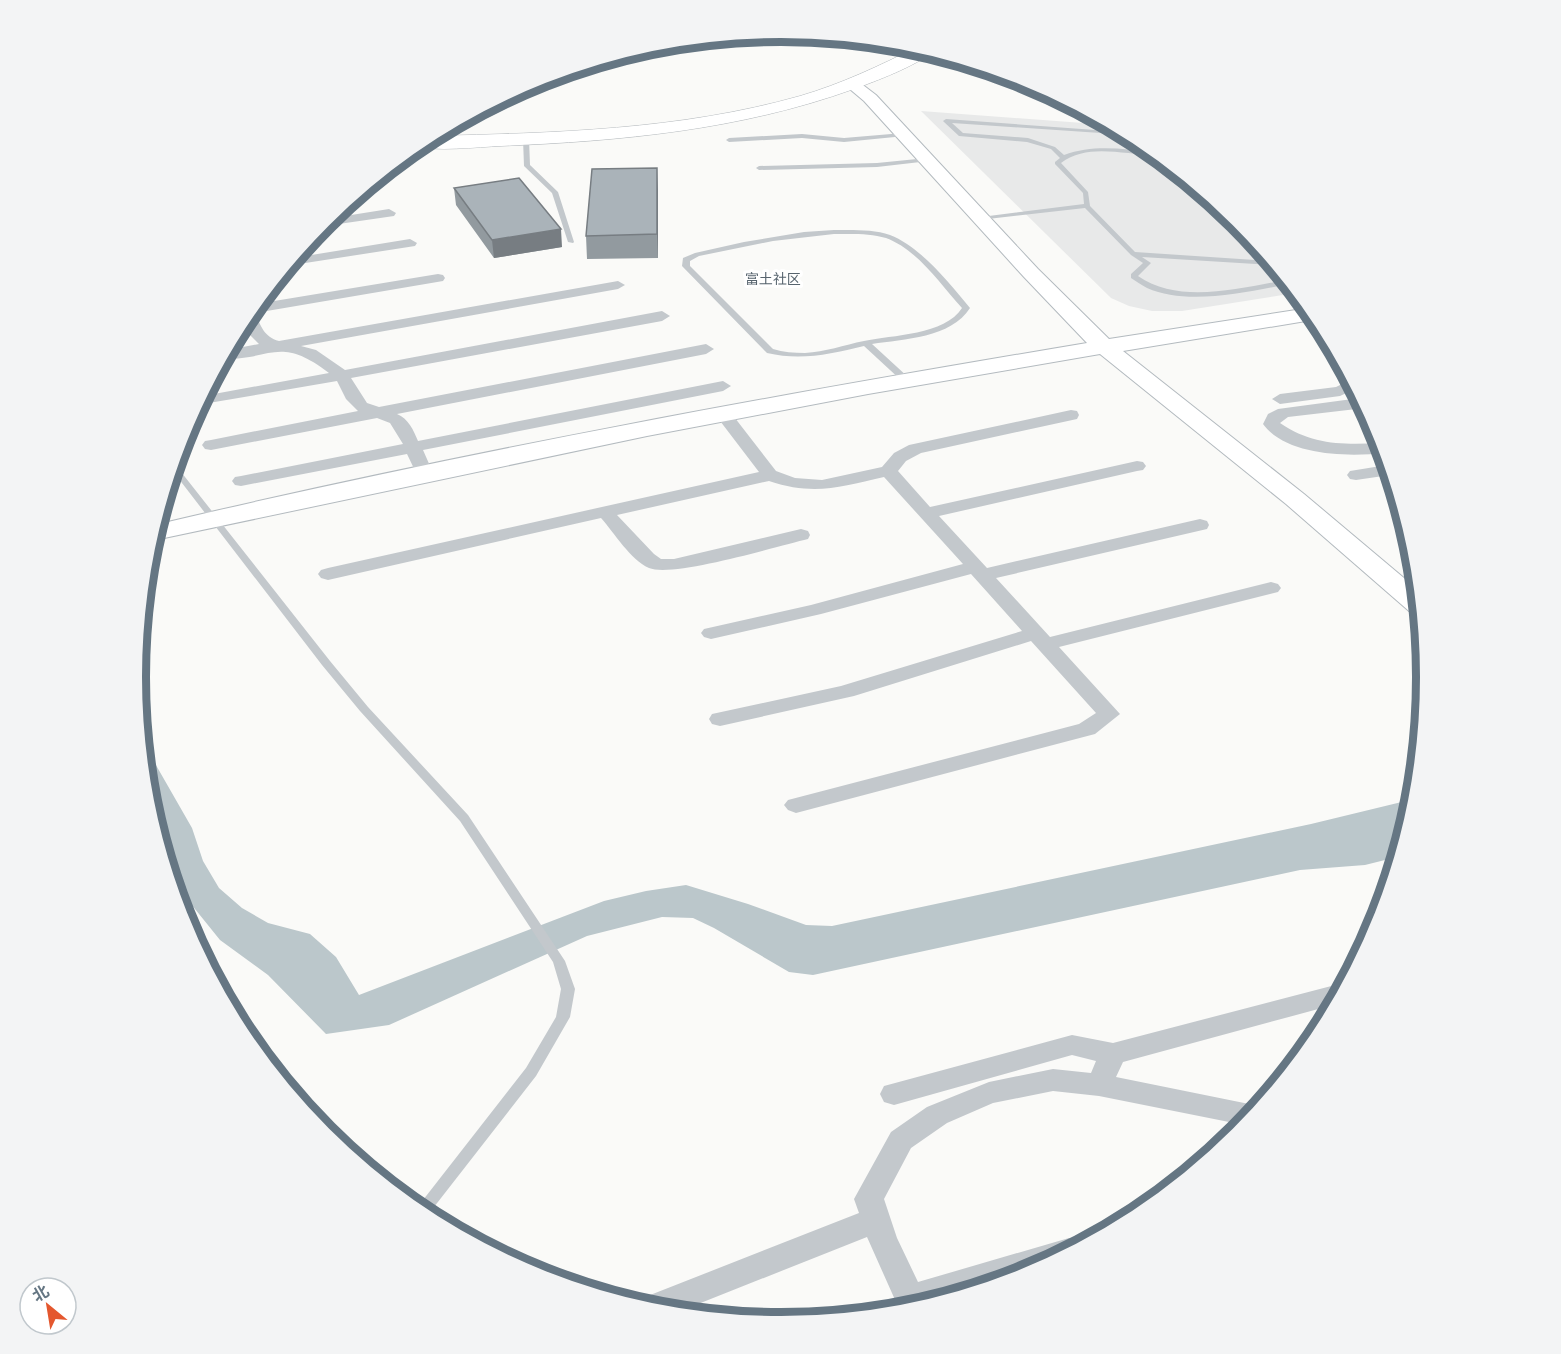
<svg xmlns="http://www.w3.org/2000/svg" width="1561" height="1354" font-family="Manrope,'Noto Sans SC',sans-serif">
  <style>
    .built { fill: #e8e9e9 }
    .water { fill: #bbc7cb }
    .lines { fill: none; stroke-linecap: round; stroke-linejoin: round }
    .secondary-casing { stroke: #b3babf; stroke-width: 2 }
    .primary-casing { stroke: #b5babe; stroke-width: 1 }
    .lane { fill: #c3c8cc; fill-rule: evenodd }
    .street { fill: #c3c8cc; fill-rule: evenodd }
    .secondary { fill: #fff; fill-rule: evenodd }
    .primary { fill: #fff; fill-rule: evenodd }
    .wall { fill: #929a9f }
    .shaded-wall { fill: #777d82 }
    .building { fill: #aab3b9; stroke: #777d82; stroke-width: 1.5 }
    .labels { text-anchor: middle; stroke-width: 6; stroke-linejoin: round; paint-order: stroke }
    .far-neighbourhood-label { font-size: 14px; fill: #57646e; stroke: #fff }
    .rim { fill: none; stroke: #657683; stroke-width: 8 }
  </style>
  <rect width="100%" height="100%" fill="#fafaf8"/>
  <!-- built -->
  <path class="built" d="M921,111L1110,125L1139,140L1237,221L1296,293L1182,311H1152L1129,306L1111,298Z"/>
  <!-- water -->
  <path class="water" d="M141,739L192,828L203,861L219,888L242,908L268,923L310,934L336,957L359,995L604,901L646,891L686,885L748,904L806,925L832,926L1311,824L1414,799L1397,857L1365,865L1300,870L813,975L789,972L714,928L693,918L662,917L587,936L389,1025L326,1034L268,975L220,940L170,878L147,803Z"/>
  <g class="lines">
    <defs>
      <path id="secondary" d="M853,80L859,82L876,95L1038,269L1109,339L1309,308L1318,319L1123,351L1304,494L1417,589L1420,613L1409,611L1286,504L1100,354L868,394L647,436L150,541L155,525C463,452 775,395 1087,343L1024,277L864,101L845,85L847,82Z"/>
      <path id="primary" d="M917,47L932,52C916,66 876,81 854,89C740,130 621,141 501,146C477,147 436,152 414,146L430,136C554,133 680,130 800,96C841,84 879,66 917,47Z"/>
    </defs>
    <!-- secondary casing -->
    <use href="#secondary" class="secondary-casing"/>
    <!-- primary casing -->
    <use href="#primary" class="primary-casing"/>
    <!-- lane -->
    <path class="lane" d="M946,119L1123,132L1130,135L952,123L963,133L1028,138L1055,147L1064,155C1093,144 1123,149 1153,152L1158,155C1126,156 1089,142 1061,163L1088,192L1090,206L1135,252L1270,261L1273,265L1142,257L1151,263L1138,276C1180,305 1239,288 1286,280L1289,284C1247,292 1187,306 1147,288C1141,285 1136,281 1131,278V274L1143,263L1131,255L1085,208L979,220V218L981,217L1084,204L1083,193L1055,164V162L1060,158L1051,149L1027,142L959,136L944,122L943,121Z
      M903,133L905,134V136L844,142L802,138L729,142L726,140L729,138L802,134L844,138Z
      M526,137L529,139L530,165L558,192L574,242L573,243L568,242L552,193L524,166L523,139Z
      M927,158L929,159V161L877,167L759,170L756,168L759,166L877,163Z
      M834,230C852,230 873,229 890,235C921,247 949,283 970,308C951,338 904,339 872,344L909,378V382H903L864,346C831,354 801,361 767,353L682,266L683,258L695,253L744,242L804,232ZM834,234C851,234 870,233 886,238C918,250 940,284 962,308C945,335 892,335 864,341C844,345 825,352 805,353C794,353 783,352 773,349L690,266V261L699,256L773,241Z
      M174,463L330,661L368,707L468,815L565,961L575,989L570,1017L536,1076L427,1216L416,1209L526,1068L556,1017L561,989L553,962L460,821L360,711L322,665L172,470Z"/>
    <!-- street -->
    <path class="street" d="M389,209L396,213L394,216L318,227L326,219Z
      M410,239L417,243L415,246L286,266L293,258Z
      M438,274L443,275L445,278L443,281L255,313C261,326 264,337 279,341L618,281L625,285L618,289L301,346L316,350L345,370L662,311L670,316L662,321L351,378L367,403L379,407L706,344L714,349L706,354L397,414C408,418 414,431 418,441L723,381L731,386L723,391L423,450L434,475L431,479H419L407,454L241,486L235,485L232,481L235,477L241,476L403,444L390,423L377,418L211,450L205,449L202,445L205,441L211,440L358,411L346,399L337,381L197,405L203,396L329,373C279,335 272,360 222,359L227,350L259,344L247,332L243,320L256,304Z
      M1350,380L1355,389L1340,396L1280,404L1272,399L1280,394L1336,387Z
      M1360,398L1365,408L1288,417L1280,423C1312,445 1343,445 1381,443L1384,453C1348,457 1286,456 1263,424L1268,414L1278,409Z
      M722,408L728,409L776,471L795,478L822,480L882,467L894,453L909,445L1071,410L1077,411L1079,415L1077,419L921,453L906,461L898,471L930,507L1137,461L1143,462L1146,466L1143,470L1137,471L939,516L987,568L1200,519L1207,521L1209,525L1207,529L996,578L1050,637L1271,582L1278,584L1281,588L1278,592L1059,647L1120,714L1095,734L796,813L788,810L784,805L788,800L1079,724L1096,713L1031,641L854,696L720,726L712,724L709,719L712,714L841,686L1022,631L971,574L821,614L711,639L704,637L701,633L704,629L811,605L963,564L884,477C840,487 814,496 769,481L617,515L654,554L661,559H674L801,529L808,531L810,535L808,539C778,546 673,578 649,568C630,559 615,534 601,518L328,580L321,578L318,574L321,570L328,568L759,472L714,413Z
      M1387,465L1390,475L1356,480L1350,479L1347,475L1350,471Z
      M1339,984L1344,986L1333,1005L1123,1062L1116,1077L1259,1106L1244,1125L1099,1096L1053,1091L993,1103L947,1123L911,1148L884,1199L897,1238L918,1282L1069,1238L1080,1242L1081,1245L1027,1273L900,1311L867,1237L678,1312L654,1310L637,1305L640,1299L859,1213L854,1199L891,1132L927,1107L989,1082L1053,1069L1091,1073L1096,1061L1072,1055L894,1105L884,1102L880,1094L884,1086L1072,1035L1113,1043Z"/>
    <!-- secondary -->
    <use href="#secondary" class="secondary"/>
    <!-- primary -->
    <use href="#primary" class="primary"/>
  </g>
  <!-- wall -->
  <path class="wall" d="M454,188L562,247L494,258L456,205Z
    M658,190V258L587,259L586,236Z"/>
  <!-- shaded-wall -->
  <path class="shaded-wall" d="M657,168L658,190V258L657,234Z
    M561,229L562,247L494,258L492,240Z"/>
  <!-- building -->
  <path class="building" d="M657,168V234L586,236L592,169Z
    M519,178L561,229L492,240L454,188Z"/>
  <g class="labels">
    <!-- far-neighbourhood labels -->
    <g class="far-neighbourhood-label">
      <text x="773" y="284">富土社区</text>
    </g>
  </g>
  <!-- crop -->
  <path d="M0 0H1561V1354H0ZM146 677a635 635 0 1 1 1270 0a635 635 0 1 1-1270 0Z" fill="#f3f4f5" fill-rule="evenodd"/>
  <path class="rim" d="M146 677a635 635 0 1 1 1270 0a635 635 0 1 1-1270 0Z"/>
  <!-- north arrow -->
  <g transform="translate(48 1306) rotate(330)"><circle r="28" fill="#ffffff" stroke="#c1c8cd" stroke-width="1.5"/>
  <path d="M0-4.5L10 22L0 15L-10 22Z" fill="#e4572e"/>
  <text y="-9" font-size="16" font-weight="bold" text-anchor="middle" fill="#657683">北</text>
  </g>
</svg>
